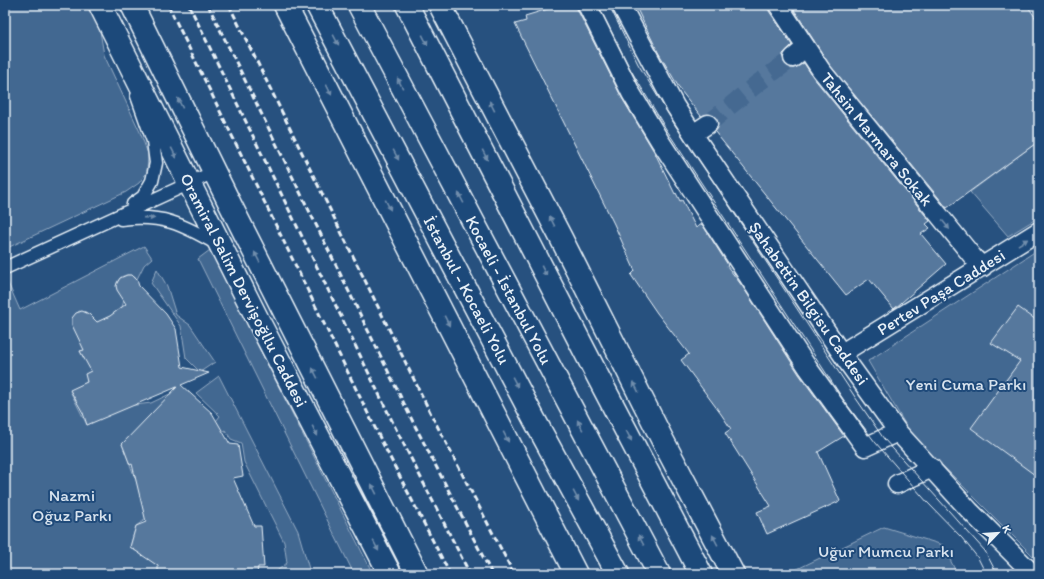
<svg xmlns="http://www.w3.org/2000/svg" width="1044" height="579" font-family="Itim,sans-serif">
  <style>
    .green { fill: #436891; stroke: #96acc4 }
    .building { fill: #57789d; stroke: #e8f1f8 }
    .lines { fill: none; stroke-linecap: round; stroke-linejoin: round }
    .pedestrian-tunnel { stroke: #446991; stroke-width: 18; stroke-dasharray: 18 9; stroke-linecap: butt }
    .service-casing { stroke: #e8f1f8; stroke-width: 15 }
    .pedestrian-casing { stroke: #e8f1f8; stroke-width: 21 }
    .secondary-casing { stroke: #e8f1f8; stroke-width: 25 }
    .primary-casing { stroke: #e8f1f8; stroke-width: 25 }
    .trunk-casing { stroke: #e8f1f8; stroke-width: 25 }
    .service { stroke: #1f4a7a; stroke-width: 12 }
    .pedestrian { stroke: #1f4a7a; stroke-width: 18 }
    .secondary { stroke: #1f4a7a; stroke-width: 22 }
    .primary { stroke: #1f4a7a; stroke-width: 22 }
    .trunk { stroke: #1f4a7a; stroke-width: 22 }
    .tram { stroke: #e8f1f8; stroke-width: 1 }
    .rail { stroke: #e8f1f8; stroke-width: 3; stroke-dasharray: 6 3; stroke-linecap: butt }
    .oneway { fill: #6f8dac }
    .labels { text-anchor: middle; stroke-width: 4; stroke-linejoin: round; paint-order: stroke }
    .street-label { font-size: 17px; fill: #e8f1f8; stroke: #1f4a7a }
    .park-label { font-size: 17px; fill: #d8e3ee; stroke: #1f4a7a }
  </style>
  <rect width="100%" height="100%" fill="#27517f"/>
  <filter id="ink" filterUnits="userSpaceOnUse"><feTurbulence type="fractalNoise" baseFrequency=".025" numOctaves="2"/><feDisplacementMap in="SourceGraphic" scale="8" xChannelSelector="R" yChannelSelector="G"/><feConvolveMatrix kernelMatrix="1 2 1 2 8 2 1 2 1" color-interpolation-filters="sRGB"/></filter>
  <g filter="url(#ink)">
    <!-- green -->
    <path class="green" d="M5,5H87L100,31L104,55L140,132L148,154L147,172L139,183L126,192L5,249Z
      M1039,141V217L1008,236L970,192Z
      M144,246L152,258L144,265L137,279C123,266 106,288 125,297L122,307L110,316L96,323L86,312L79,311L72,318L96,349L80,351L84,359L118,357L86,374L87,382L70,391L87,425L128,406L151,403L174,392L122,444L137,483L146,519L136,526L130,547L143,556L153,549L175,557L158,574H5V284L8,283L20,310Z
      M1039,249V562L911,434L868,361Z
      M210,250L373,574H354L198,259Z
      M157,269L167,286L176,315L190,325L215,362L200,372L186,358L181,326L151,283Z
      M219,376L298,531L309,569V574H273L287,563L284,542L244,462L241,443L231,439L225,430L212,438L208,431L220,416L196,393Z
      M884,527L943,545L957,574H787Z"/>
    <!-- building -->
    <path class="building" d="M561,5H575L622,98L655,153L675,194L676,193L680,201L682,200L696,228L702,224L728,265L727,266L743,287L799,374L844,436L818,452L840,501L767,534L757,512L771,506L725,433L731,429L721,414L681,360L689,354L657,313L631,275L635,271L614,224L515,24L526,21L525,16Z
      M635,5H768L769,11L792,45L783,54V59L785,64L789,68H794L804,63L813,77L930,221L926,224L930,228L921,234L946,264L894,309L869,279L846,295L715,132L718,128V124L716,118L712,114H708L701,116L681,91L658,52Z
      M791,5H1027L1039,23V141L947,208L829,64Z
      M127,275H132L137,280L139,286L166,314L176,329L182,367L209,373L181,385L212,413L230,444L238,445L243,476L233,478L254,526H261L264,567H258L257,574H158V566L130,547L136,526L146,522L132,464L130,465L122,444L177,387L87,425L83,413L70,390L87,382L85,374L91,371L80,351L84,350L72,325V318L76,313L82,311L89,314L97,322L110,316L126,304L117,290L116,286L117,283L120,278Z
      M1018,307L1039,322V478L971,428L1020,361L991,343Z"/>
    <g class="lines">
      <!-- pedestrian-tunnel -->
      <path class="pedestrian-tunnel" d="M708,124L758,83L793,58"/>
      <defs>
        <path id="service" d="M133,204L143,197L152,181L156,163L153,141L137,96
          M121,219C162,214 182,224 217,244
          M5,268L214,172"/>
        <path id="pedestrian" d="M587,5L631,93L660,141L808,368L865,447L898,432
          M621,5L675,106L693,134L846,360L898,432L970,511L1033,574
          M778,5L821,70L973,257L983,267
          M793,58L806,47
          M693,134L708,124
          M842,353L1039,231
          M897,484L932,468"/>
        <path id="secondary" d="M100,5L258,320L390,574
          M132,5L231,206L417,574"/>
        <path id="primary" d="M407,5L596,373L701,574
          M440,5L561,238L662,439L733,574"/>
        <path id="trunk" d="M285,5L576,574
          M317,5L534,419L618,574
          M359,5L659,574"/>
      </defs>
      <!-- service casing -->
      <use href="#service" class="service-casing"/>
      <!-- pedestrian casing -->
      <use href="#pedestrian" class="pedestrian-casing"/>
      <!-- secondary casing -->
      <use href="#secondary" class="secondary-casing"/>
      <!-- primary casing -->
      <use href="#primary" class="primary-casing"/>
      <!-- trunk casing -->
      <use href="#trunk" class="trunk-casing"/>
      <!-- service -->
      <use href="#service" class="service"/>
      <!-- pedestrian -->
      <use href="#pedestrian" class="pedestrian"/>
      <!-- secondary -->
      <use href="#secondary" class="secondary"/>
      <!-- primary -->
      <use href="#primary" class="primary"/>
      <!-- trunk -->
      <use href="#trunk" class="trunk"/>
      <!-- tram -->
      <path class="tram" d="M598,5L629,67L666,129L845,402L875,442L928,503L962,538L978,558L986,574
        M609,5L638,64L675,125L715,184L855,397L884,439L985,551L997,574"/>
      <!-- rail -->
      <path class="rail" d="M168,5L381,440L450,574
        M189,5L397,431L470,574
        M208,5L413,422L492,574
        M229,5L430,412L514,574"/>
    </g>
    <!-- one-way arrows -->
    <defs><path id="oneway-solid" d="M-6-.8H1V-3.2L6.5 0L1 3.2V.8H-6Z"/></defs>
    <g class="oneway">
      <use href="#oneway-solid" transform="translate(336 40) rotate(62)"/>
      <use href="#oneway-solid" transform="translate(425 40) rotate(63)"/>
      <use href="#oneway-solid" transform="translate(400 83) rotate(-118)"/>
      <use href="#oneway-solid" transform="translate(329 90) rotate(63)"/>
      <use href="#oneway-solid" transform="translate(180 103) rotate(-116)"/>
      <use href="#oneway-solid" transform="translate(492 106) rotate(-117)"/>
      <use href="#oneway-solid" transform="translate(174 153) rotate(63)"/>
      <use href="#oneway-solid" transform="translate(396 155) rotate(62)"/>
      <use href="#oneway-solid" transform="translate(485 155) rotate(63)"/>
      <use href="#oneway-solid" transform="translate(461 198) rotate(-118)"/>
      <use href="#oneway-solid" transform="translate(388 205) rotate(63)"/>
      <use href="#oneway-solid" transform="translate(149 218) rotate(4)"/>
      <use href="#oneway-solid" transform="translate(552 221) rotate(-117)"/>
      <use href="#oneway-solid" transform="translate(946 225) rotate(51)"/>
      <use href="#oneway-solid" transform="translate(1023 242) rotate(-32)"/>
      <use href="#oneway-solid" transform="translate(257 257) rotate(-117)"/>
      <use href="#oneway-solid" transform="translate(544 271) rotate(63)"/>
      <use href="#oneway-solid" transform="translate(447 321) rotate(63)"/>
      <use href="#oneway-solid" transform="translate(315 373) rotate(-117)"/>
      <use href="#oneway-solid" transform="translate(515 382) rotate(62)"/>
      <use href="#oneway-solid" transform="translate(636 387) rotate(-117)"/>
      <use href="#oneway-solid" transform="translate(580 425) rotate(-118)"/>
      <use href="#oneway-solid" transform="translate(315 431) rotate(62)"/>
      <use href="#oneway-solid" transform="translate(629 436) rotate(63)"/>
      <use href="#oneway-solid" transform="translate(506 437) rotate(63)"/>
      <use href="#oneway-solid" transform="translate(374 489) rotate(-117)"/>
      <use href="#oneway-solid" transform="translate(576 496) rotate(62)"/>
      <use href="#oneway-solid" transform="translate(641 540) rotate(-118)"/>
      <use href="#oneway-solid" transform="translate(715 540) rotate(-118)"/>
      <use href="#oneway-solid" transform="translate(376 546) rotate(62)"/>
    </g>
  </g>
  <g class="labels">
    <!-- street labels -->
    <g class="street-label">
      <text transform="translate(877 139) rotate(51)" y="6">Tahsin Marmara Sokak</text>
      <text transform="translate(244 290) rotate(63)" y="6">Oramiral Salim Dervişoğllu Caddesi</text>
      <text transform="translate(467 290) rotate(62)" y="6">İstanbul - Kocaeli Yolu</text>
      <text transform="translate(509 290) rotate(62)" y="6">Kocaeli - İstanbul Yolu</text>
      <text transform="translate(941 292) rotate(-32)" y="6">Pertev Paşa Caddesi</text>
      <text transform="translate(809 303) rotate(55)" y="6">Şahabettin Bilgisu Caddesi</text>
    </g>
    <!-- park labels -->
    <g class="park-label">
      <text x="966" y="390">Yeni Cuma Parkı</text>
      <text x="72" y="501">Nazmi<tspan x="72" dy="20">Oğuz Parkı</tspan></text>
      <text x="886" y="557">Uğur Mumcu Parkı</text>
    </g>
  </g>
  <!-- margin -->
  <rect width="1044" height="579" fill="none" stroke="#1f4a7a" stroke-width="20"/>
  <rect x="10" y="10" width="1024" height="559" fill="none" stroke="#e8f1f8" stroke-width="1.5" filter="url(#ink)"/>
  <!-- north arrow -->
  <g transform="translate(998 533) rotate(65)" stroke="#1f4a7a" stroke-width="3" paint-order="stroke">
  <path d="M0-3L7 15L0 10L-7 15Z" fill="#e8f1f8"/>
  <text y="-6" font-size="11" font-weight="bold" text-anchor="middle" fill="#e8f1f8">K</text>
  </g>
</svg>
